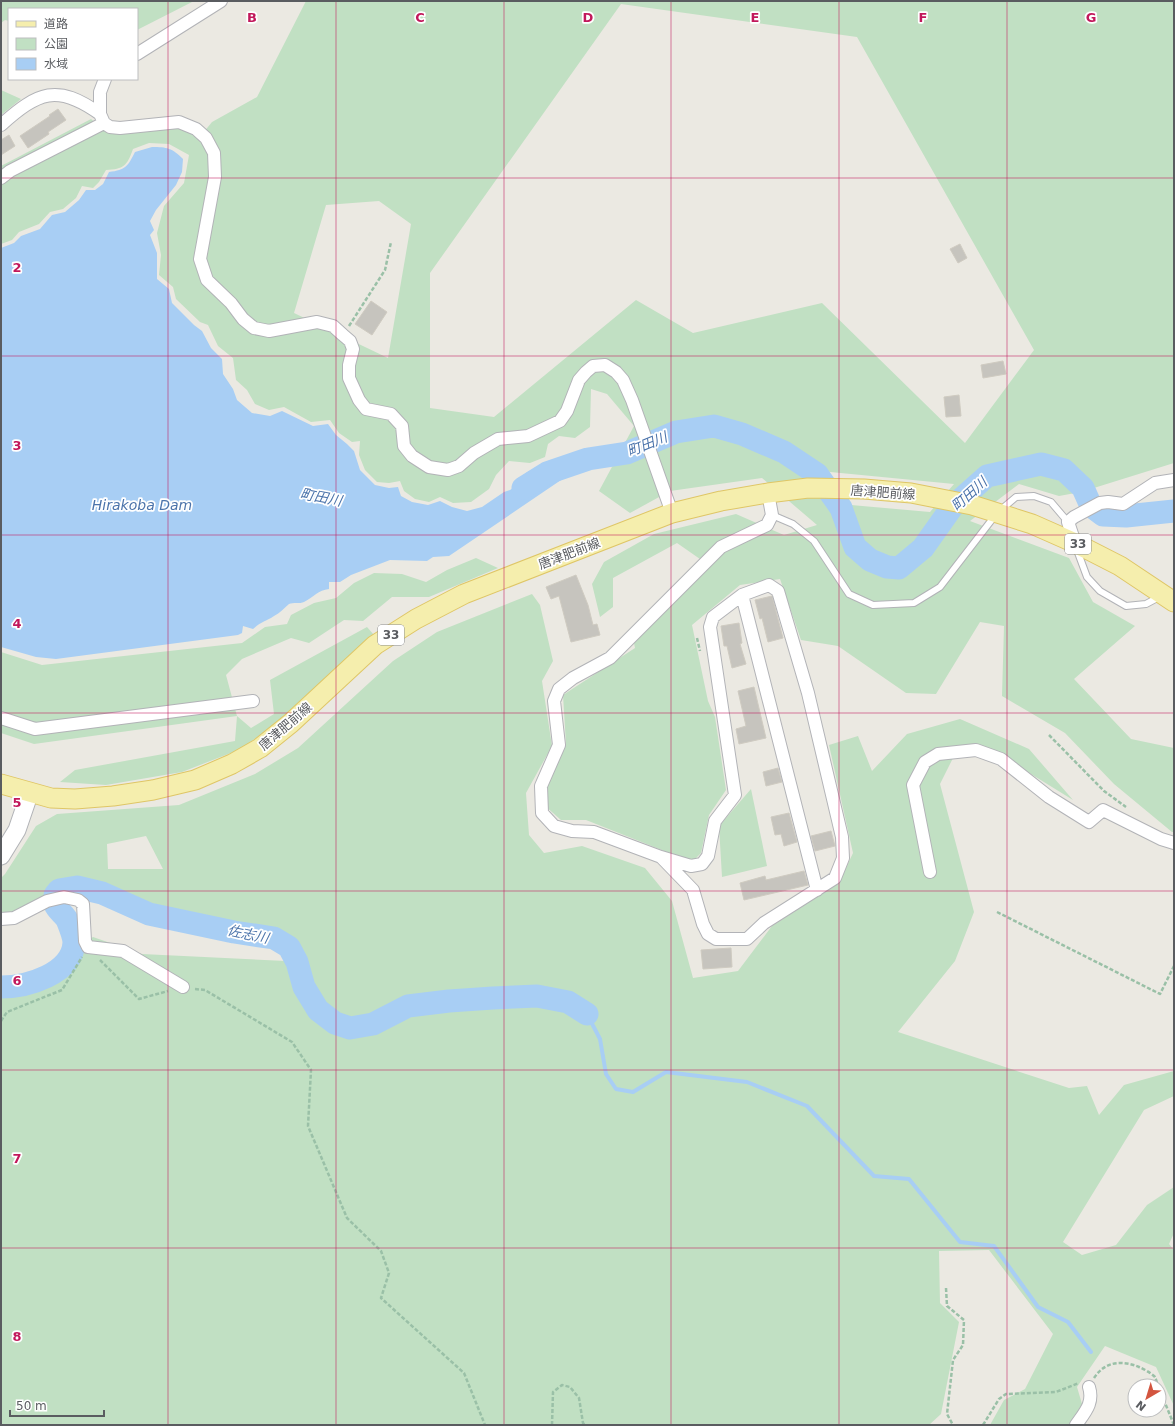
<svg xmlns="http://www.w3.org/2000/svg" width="1175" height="1426" font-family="'DejaVu Sans','Noto Sans JP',sans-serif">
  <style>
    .green { fill: #c1e0c3; fill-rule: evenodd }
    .water { fill: #a8cef4 }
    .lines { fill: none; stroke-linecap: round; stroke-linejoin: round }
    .stream { stroke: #a8cef4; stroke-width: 4 }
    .river { stroke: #a8cef4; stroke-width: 23 }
    .building { fill: #c6c4be; stroke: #cfcbc1 }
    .lane-casing { stroke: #b2b3b7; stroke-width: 8 }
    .street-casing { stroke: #b2b3b7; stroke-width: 14 }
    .secondary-casing { stroke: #b1b3b7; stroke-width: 19 }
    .primary-casing { stroke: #dfc666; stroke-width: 21 }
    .path { stroke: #9ac0a7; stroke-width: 2.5; stroke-dasharray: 4 2; stroke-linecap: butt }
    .lane { stroke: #fff; stroke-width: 6 }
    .street { stroke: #fff; stroke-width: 12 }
    .secondary { stroke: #fff; stroke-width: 17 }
    .primary { stroke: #f5eead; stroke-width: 19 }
    .grid { fill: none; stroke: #c2185b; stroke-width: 1; stroke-opacity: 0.55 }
    .labels { text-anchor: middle; stroke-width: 3.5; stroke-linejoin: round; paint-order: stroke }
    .shield { fill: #fff; stroke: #8c8d90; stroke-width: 1 }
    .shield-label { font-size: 12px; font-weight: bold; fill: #5a5c60 }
    .street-label { font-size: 13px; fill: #5a5c60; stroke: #fff }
    .water-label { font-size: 14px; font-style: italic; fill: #4c74ab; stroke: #fff }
    .grid-label { font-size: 13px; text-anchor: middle; font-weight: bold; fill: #c2185b; stroke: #fff; stroke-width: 3.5; stroke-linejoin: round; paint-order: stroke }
  </style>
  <rect width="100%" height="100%" fill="#ebe9e2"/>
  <!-- green -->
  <path class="green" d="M1,1H194L137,30V9H9V21L5,20L1,23Z
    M306,1H1174V463L1081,492L1059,496L1019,484L970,521L1069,558L1093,602L1135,626L1074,679L1131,739L1174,748V832H1172L1114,784L1065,733L1002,696L1004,626L980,622L936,694L906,693L838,646L801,640L780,579L740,585L692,625L708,701L715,717L726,790L709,815L701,853L692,862L586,820H561L544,805L547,782L566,744L563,695L635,648L633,638L710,566L677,543L613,578V607L600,617L592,584L604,562L654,534L736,514L784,535L817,525L762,478L670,491L630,513L599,491L634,426L607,394L591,389L590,427L575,438L559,436L548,444L545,457L530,463L509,461L496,475L489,489L471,502L453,503L440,497L429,502L415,499L404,491L400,481L389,483L377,482L365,470L359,455L360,441L352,442L339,433L330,420L311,422L284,407L269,410L255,404L247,390L236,380L233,358L218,346L208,325L200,322L176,299L173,287L159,275L161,255L157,233L164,206L184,183L189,155L169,144L149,143L133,149C127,166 124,169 106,170L99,182L93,188L82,186L76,198L63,209L50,212L39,224L19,232L12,240L1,244V166L91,119L107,133L178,127L199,138L212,122L257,97ZM621,4L857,37L1034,350L965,443L822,303L693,333L636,300L494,417L430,408V273ZM379,201L411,224L388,358L294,313L326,205ZM820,471L954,484L930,512L851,505Z
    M1,90L21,99L1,115Z
    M476,558L498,568L429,597H392L363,621L344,620L309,643L291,638L242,659L226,675L237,716L251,728L274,714L270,680L367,627L374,635L279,721L241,749L182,772L106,785L60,782L75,770L235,741L237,716L34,744L1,733V652L42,665L242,643L265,627L287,624L291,615L314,603L336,598L354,583L374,573L402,574L426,582L447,570Z
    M532,594L540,605L553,661L542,681L552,746L526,793L529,835L544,853L582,846L645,868L672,901L693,978L738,971L772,926L839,883L853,853L829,745L858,736L872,771L907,734L960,719L1029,749L1073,800L997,753L953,758L940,784L974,912L955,961L898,1032L1069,1088L1087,1086L1099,1115L1124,1085L1174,1071V1096L1144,1110L1063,1242L1082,1255L1116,1245L1147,1205L1174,1187V1233L1169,1244L1174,1250V1406L1156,1367L1105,1346L1077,1387L1082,1404L1069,1425H990L1004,1400L1025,1389L1053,1334L989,1250L939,1251L940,1303L959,1322L941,1414L929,1425H1V991H29L60,976L76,948L93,937L142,954L286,961L297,957L294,942L152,910L92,883L60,887L13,912L1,913V878L5,874L36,826L57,814L179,805L255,774L298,748L393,661L437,632ZM146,836L163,869H108L107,844Z
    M751,789L767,866L722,877L719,826Z"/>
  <!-- water -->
  <path class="water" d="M152,147C167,147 172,148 183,159L182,172L176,185L156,210L150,221L154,230L150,235L157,253V279L169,289L172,303L194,325L202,331L211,348L222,359L223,374L233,389L237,400L252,413L270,416L282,411L313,426L328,424L336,435L347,444L354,451L360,470L375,485L389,488L398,487L401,496L412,502L428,505L440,501L452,507L467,511L482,507L504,492L510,490L516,486L518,479L529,471L540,468H549L553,481L564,478L449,556L433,557L427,561L390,560L351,575L340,582H329V589C318,590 314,597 304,602C300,604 293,602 289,604C284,608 280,613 274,616C265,622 262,621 253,629L243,626L242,633L238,635L56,659L36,657L1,647V248L14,243L21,236L40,229L52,215L65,212L79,200L86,190H95L103,184L109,172C126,170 128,166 135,152Z"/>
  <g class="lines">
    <!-- stream -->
    <path class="stream" d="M587,1014L600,1039L606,1074L616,1089L633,1092L666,1072L747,1082L807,1106L874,1176L909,1179L960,1242L994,1246L1038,1307L1068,1322L1091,1352"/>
    <!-- river -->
    <path class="river" d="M523,488L547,473L588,459L627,453L676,432L714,426L742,434L784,452L817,474L841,508L855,547L870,560L887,567L899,568L923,548L952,507L987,476L1041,464L1064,470L1083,488L1091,506L1103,515L1126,516L1174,511
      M1,987C27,987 72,974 74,943C74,937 70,927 68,922C66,915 57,911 55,904C54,902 55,898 55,895L59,890L77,887L102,893L149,914L234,932L274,938L289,947L297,962L304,987L318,1010L335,1023L350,1028L373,1024L408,1006L449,1001L493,998L537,996L568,1002L587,1014"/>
  </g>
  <!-- building -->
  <path class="building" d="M58,109L66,120L48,132L49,134L28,148L20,136L50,116L49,115Z
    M9,135L15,146L1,155V140Z
    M960,244L967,258L958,263L950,249Z
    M371,301L387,312L372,335L355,324Z
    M1003,361L1006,374L983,378L981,365Z
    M959,395L961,416L946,417L944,397Z
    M576,575L588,605L593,625L597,624L600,635L571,642L559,596L551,599L546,587Z
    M772,596L783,638L768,642L762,618L760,619L755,600Z
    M739,623L742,643L740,644L746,664L732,668L727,646H724L721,626Z
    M754,687L766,738L739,744L736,729L746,726L738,691Z
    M778,768L782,782L766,786L763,772Z
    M789,813L797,842L784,846L781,834L775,835L771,817Z
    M831,831L835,846L815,851L811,836Z
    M804,871L808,885L744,900L740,883L765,876L766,880Z
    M731,948L732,967L703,969L701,950Z"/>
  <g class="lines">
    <defs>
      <path id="lane" d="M772,515L793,524L814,541L849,594L873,605L914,603L940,587L997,513L1016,497L1034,496L1051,502L1068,522
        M1077,550L1087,577L1100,591L1126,606L1146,604L1161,596"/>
      <path id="street" d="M137,54L221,1
        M105,79L100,92V114L104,123L110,127L120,128L179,122L196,129L206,138L214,153L215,177L200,259L207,280L231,303L243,319L254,328L269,331L317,322L333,326L343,335L350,341L353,349L349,365V378L359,400L366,409L391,414L402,426L404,446L412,456L429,467L448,470L459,466L474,453L498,439L528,436L560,421L567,411L579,380L586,372L593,366L605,365L616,372L623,380L632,400L672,513
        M1,125C38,92 57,83 100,114
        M1,178L10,171L104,123
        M1075,543L1068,522L1074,517L1100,503L1108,502L1123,504L1155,483L1174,480
        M742,595L817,890
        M1,718L35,729L253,701
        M661,857L693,890L703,924L708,934L716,939H747L764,923L835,878L843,858L842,837L808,693L778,591L769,585L742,595L713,617L710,627L735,795L715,821L708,856L702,864L691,866L661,857L594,832L572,831L554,826L542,813L541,786L559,745L554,701L559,689L573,678L610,658L721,547L767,525L772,515L768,493
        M930,872L913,785L925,762L938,754L976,750L1001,759L1049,797L1089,822L1103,810L1161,839L1174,843
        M1,919L14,918L47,901L64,897L78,900L83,904L85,941L88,947L123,951L183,987
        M1076,1425C1085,1412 1094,1403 1089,1387"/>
      <path id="secondary" d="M1,856L17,830L30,792"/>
      <path id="primary" d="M1,784L51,798L75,799L113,796L153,790L195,780L232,764L260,748L291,723L375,645L416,619L464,594L672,513L721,501L768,493L808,488L864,489L911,493L972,505L1032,524L1075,543L1120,566L1174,602"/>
    </defs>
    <!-- lane casing -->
    <use href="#lane" class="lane-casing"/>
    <!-- street casing -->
    <use href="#street" class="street-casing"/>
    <!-- secondary casing -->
    <use href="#secondary" class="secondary-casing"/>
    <!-- primary casing -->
    <use href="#primary" class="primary-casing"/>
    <!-- path -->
    <path class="path" d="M349,326L385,270L391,242
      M697,638L700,651
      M1049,735L1104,791L1126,807
      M997,912L1160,994L1174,966
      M100,960L139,999L168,991
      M195,989L205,990L292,1042L311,1070L308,1126L347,1218L381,1251L389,1273L381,1298L464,1373L485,1425
      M1,1021L7,1012L62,990L82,957
      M946,1288L947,1306L964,1320L963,1345L953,1360L947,1414L953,1425
      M1094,1378C1105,1361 1122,1360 1139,1367C1144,1369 1151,1373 1155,1377C1156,1379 1157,1383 1158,1386
      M1159,1388L1174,1425
      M552,1425L553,1392L562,1385L570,1387L579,1398L583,1423L585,1425
      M983,1425L999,1399L1006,1394L1056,1392L1079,1383"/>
    <!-- lane -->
    <use href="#lane" class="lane"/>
    <!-- street -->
    <use href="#street" class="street"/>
    <!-- secondary -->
    <use href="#secondary" class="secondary"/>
    <!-- primary -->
    <use href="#primary" class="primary"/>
  </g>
  <!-- grid -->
  <path class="grid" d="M168,1V1425M336,1V1425M504,1V1425M671,1V1425M839,1V1425M1007,1V1425M1,178H1174M1,356H1174M1,535H1174M1,713H1174M1,891H1174M1,1070H1174M1,1248H1174"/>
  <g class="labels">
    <!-- shield labels -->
    <g class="shield">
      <rect x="1065" y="534" width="26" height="20" rx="3"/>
      <rect x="378" y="625" width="26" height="20" rx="3"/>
    </g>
    <g class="shield-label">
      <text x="1078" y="548">33</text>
      <text x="391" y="639">33</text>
    </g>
    <!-- street labels -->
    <g class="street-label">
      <text transform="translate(883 492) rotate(4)" y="5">唐津肥前線</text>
      <text transform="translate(569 553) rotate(-21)" y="5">唐津肥前線</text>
      <text transform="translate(285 726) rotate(-41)" y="5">唐津肥前線</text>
    </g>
    <!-- water labels -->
    <g class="water-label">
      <text transform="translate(647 444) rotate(-22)" y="5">町田川</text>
      <text transform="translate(969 494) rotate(-42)" y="5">町田川</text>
      <text transform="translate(321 497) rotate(11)" y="5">町田川</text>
      <text x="142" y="510">Hirakoba Dam</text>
      <text transform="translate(248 934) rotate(12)" y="5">佐志川</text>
    </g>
  </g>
  <g class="grid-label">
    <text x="252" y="22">B</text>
    <text x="420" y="22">C</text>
    <text x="588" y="22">D</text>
    <text x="755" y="22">E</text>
    <text x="923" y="22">F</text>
    <text x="1091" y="22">G</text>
    <text x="17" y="272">2</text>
    <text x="17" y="450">3</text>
    <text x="17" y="628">4</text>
    <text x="17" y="807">5</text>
    <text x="17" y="985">6</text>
    <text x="17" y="1163">7</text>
    <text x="17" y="1341">8</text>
  </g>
  <!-- border -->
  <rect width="1175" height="1426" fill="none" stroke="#5a5c60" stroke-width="4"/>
  <!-- legend -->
  <rect x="8" y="8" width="130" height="72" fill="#ffffff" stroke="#bdbebf"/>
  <rect x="16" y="21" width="20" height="6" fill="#f5eead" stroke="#bdbebf"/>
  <text x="44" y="28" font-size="12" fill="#5a5c60">道路</text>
  <rect x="16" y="38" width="20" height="12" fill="#c1e0c3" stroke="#bdbebf"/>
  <text x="44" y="48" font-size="12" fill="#5a5c60">公園</text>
  <rect x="16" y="58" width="20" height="12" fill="#a8cef4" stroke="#bdbebf"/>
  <text x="44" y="68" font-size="12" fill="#5a5c60">水域</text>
  <!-- north arrow -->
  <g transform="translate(1147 1398) rotate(218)"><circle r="19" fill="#ffffff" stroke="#bdbebf"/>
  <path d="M0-3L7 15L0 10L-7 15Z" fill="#d3553f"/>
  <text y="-6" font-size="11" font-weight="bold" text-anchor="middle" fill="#5a5c60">N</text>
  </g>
  <!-- scale -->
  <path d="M10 1410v6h94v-6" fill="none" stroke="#5a5c60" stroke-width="2"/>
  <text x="16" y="1410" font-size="12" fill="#5a5c60" stroke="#ffffff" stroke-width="3" paint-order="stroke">50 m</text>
</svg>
